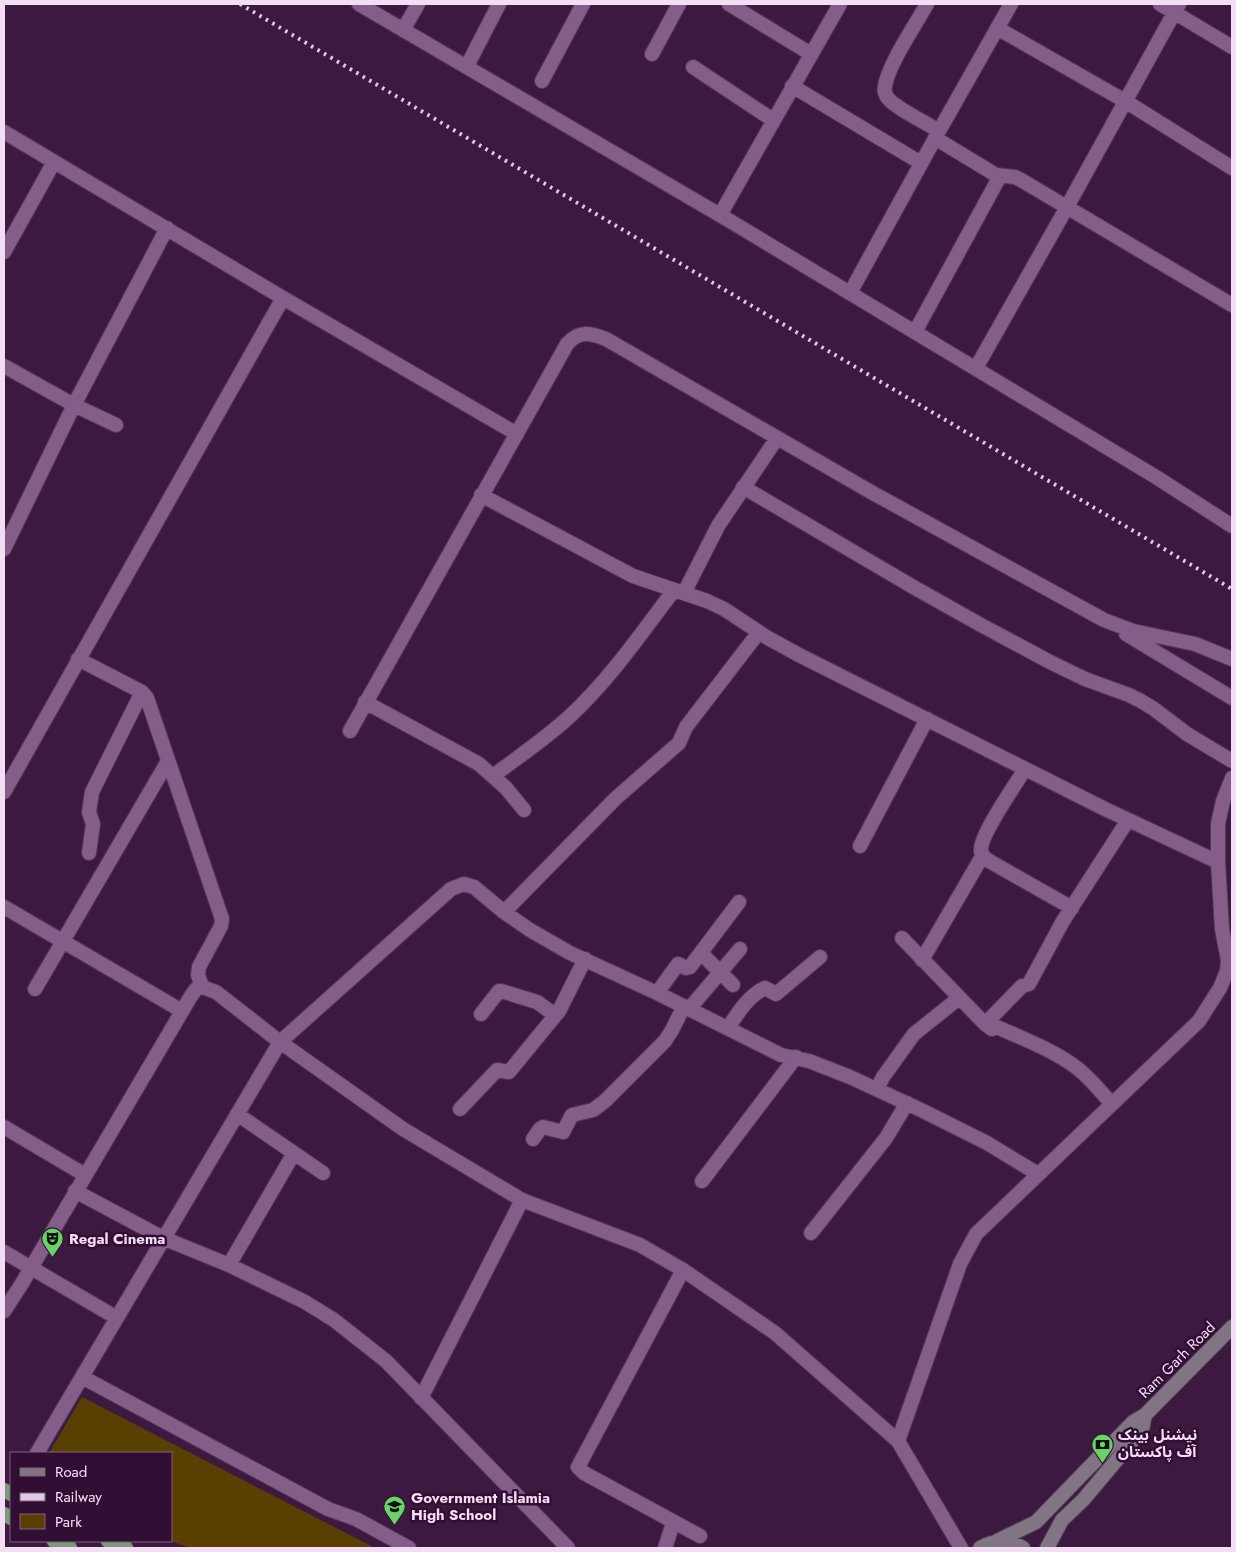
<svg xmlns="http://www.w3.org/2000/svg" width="1236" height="1552" font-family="Jost,'Noto Sans Arabic',sans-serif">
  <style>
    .green { fill: #5a4000 }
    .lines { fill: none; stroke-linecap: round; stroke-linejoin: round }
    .minor-casing { stroke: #543758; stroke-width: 16 }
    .tertiary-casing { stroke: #543758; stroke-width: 16 }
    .secondary-casing { stroke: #543758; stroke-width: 16 }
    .trunk-casing { stroke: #543758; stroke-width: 16 }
    .minor { stroke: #845e88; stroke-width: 14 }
    .tertiary { stroke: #845e88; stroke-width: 14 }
    .secondary { stroke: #817583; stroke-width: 14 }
    .trunk { stroke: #7d9c7a; stroke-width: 14 }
    .rail { stroke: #e0c9e3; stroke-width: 4; stroke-dasharray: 2.5 5; stroke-linecap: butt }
    .labels { text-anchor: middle; stroke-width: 5; stroke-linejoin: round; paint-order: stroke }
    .poi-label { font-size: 15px; font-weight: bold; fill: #f4def6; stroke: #310f35; text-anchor: start }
    .street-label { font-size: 15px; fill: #f4def6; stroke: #310f35 }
  </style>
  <rect width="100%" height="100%" fill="#3c1a40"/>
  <!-- green -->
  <path class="green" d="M82,1397L375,1548H190L171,1541V1453H49Z"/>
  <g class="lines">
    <defs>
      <path id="minor" d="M729,4L811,54
        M927,4C916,24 888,65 885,86C884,90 885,94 887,97C893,107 927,123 939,131
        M1160,4L1232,47
        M997,28L1125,101L1232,168
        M403,30L418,4
        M652,54L679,4
        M467,66L499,4
        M693,67L773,120
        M542,81L583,4
        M792,86L921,163
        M4,132L283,298L517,434
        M935,138L996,175L1015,177L1021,180L1232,305
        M720,215L840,4
        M4,252L54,162
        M850,293L939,131L1011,4
        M915,332L1000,176
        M4,366L74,405L116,425
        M976,368L1067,207L1179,4
        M743,487L915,588L981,625L1050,662L1085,679L1129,695L1141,701L1154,709L1187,734L1232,761
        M481,495L633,576L707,601L724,609L768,638L799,655L1105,809L1218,862
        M4,549L74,405L167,228
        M684,593L718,526L777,438
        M1126,634L1232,698
        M78,659L142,692L147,698L222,919L221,926L199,967L198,975L202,987
        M365,702L479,764L506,788L524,810
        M350,731L567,344C579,330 591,333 606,339L871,492L1104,620L1133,631L1195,644L1232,659
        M1025,769C1016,784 979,836 981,851C982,857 986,859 991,862L1072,908
        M493,776C518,757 545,739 569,717C609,680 641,634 674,590
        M4,792L283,298
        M860,846L927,719
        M89,853L93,824L89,812L92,792L142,692
        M4,907L182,1011
        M504,912L616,798L679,743L686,727L759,632
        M902,938L985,1024L992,1029L997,1027C1024,1039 1053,1050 1077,1068C1090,1078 1101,1092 1112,1104
        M701,953L733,985
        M922,960L983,855
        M35,989L168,761
        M657,993L678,964L686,968L690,967L739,902
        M689,1009L740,949
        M481,1014L499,991H501L537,1002L555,1015
        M985,1024L1022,986L1029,984L1063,921L1128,820
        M728,1028C737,1014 749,995 765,988L776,994L820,957
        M877,1089L883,1077L914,1034L959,998
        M460,1109L497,1070L509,1072L559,1011L585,959
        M237,1114L323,1173
        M533,1139L540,1129L543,1127L563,1132L572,1115L593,1110L605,1101L665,1041L672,1030L684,1006
        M702,1181L796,1057
        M75,1191L163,1238L229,1265L305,1302L334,1320L386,1361L568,1548
        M811,1233L886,1138L907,1103
        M4,1252L117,1318
        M229,1265L294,1153
        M683,1270L578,1467L584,1473L700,1536
        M82,1377L328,1509L356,1519L409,1548
        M421,1398L522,1200
        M37,1453L280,1042L451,889L464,884L474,887L504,912L530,930L570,953L657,993L781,1055L809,1061L850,1077L921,1110L987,1143L1038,1174
        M665,1548L673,1523"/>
      <path id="tertiary" d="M359,4L725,218L1156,477L1232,526
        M4,1127L85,1175
        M4,1311L21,1285L191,996L196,989L202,987L216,992L280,1042L403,1129L522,1200L640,1245L683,1270L775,1333L898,1441L961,1548
        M898,1441L960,1264L976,1234L1199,1021L1220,988L1227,971L1228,960L1222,929L1218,862V824L1223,801L1232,778"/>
      <path id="secondary" d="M997,1541L1036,1522L1133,1422L1145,1415L1232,1327
        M980,1548C993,1540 1010,1539 1023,1548
        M1047,1548L1062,1520L1083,1500L1142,1430L1145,1415"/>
      <path id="trunk" d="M4,1490L11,1494
        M4,1514L11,1518
        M54,1541L70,1548
        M108,1541L126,1548"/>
    </defs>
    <!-- minor casing -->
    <use href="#minor" class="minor-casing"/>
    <!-- tertiary casing -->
    <use href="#tertiary" class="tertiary-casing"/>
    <!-- secondary casing -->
    <use href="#secondary" class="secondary-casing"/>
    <!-- trunk casing -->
    <use href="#trunk" class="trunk-casing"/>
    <!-- minor -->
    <use href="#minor" class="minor"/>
    <!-- tertiary -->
    <use href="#tertiary" class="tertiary"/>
    <!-- secondary -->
    <use href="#secondary" class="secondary"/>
    <!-- trunk -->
    <use href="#trunk" class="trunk"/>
    <!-- rail -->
    <path class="rail" d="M240,4L1232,589"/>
  </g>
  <!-- icons -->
  <defs>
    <symbol id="theatre-pin" viewBox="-11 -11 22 30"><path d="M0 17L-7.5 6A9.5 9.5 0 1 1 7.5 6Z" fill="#68d465" stroke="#310f35"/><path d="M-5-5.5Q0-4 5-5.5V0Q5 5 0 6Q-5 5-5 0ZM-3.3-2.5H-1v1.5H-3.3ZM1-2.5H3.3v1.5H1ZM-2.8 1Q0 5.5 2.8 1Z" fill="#111"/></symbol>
    <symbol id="bank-pin" viewBox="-11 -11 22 30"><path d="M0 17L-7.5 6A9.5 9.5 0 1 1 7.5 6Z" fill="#68d465" stroke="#310f35"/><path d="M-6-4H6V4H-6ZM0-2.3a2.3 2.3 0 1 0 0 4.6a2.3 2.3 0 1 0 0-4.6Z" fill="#111"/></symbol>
    <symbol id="school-pin" viewBox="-11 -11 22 30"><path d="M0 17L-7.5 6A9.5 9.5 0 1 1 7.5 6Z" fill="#68d465" stroke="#310f35"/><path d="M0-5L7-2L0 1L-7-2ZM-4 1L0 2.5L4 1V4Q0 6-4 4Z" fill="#111"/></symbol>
  </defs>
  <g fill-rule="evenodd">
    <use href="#theatre-pin" x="40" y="1226" width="25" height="34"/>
    <use href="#bank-pin" x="1090" y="1432" width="25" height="34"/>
    <use href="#school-pin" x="382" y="1494" width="25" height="34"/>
  </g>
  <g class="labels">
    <!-- poi labels -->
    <g class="poi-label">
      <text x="69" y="1244">Regal Cinema</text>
      <text x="1118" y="1440">نیشنل بینک<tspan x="1118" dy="17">آف پاکستان</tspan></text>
      <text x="411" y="1503">Government Islamia<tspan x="411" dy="17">High School</tspan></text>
    </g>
    <!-- street labels -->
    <g class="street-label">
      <text transform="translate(1177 1360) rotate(-45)" y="5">Ram Garh Road</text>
    </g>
  </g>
  <!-- border -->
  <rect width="1236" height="1552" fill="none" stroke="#f4def6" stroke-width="10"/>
  <!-- legend -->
  <rect x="10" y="1452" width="162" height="90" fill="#310f35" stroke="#7f6282"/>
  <rect x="20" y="1468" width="25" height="8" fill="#817583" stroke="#7f6282"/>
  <text x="55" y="1477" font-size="15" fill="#f4def6">Road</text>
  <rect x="20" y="1493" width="25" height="8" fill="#e0c9e3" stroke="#7f6282"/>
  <text x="55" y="1502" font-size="15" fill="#f4def6">Railway</text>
  <rect x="20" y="1514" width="25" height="15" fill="#5a4000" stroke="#7f6282"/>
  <text x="55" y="1527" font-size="15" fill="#f4def6">Park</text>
</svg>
